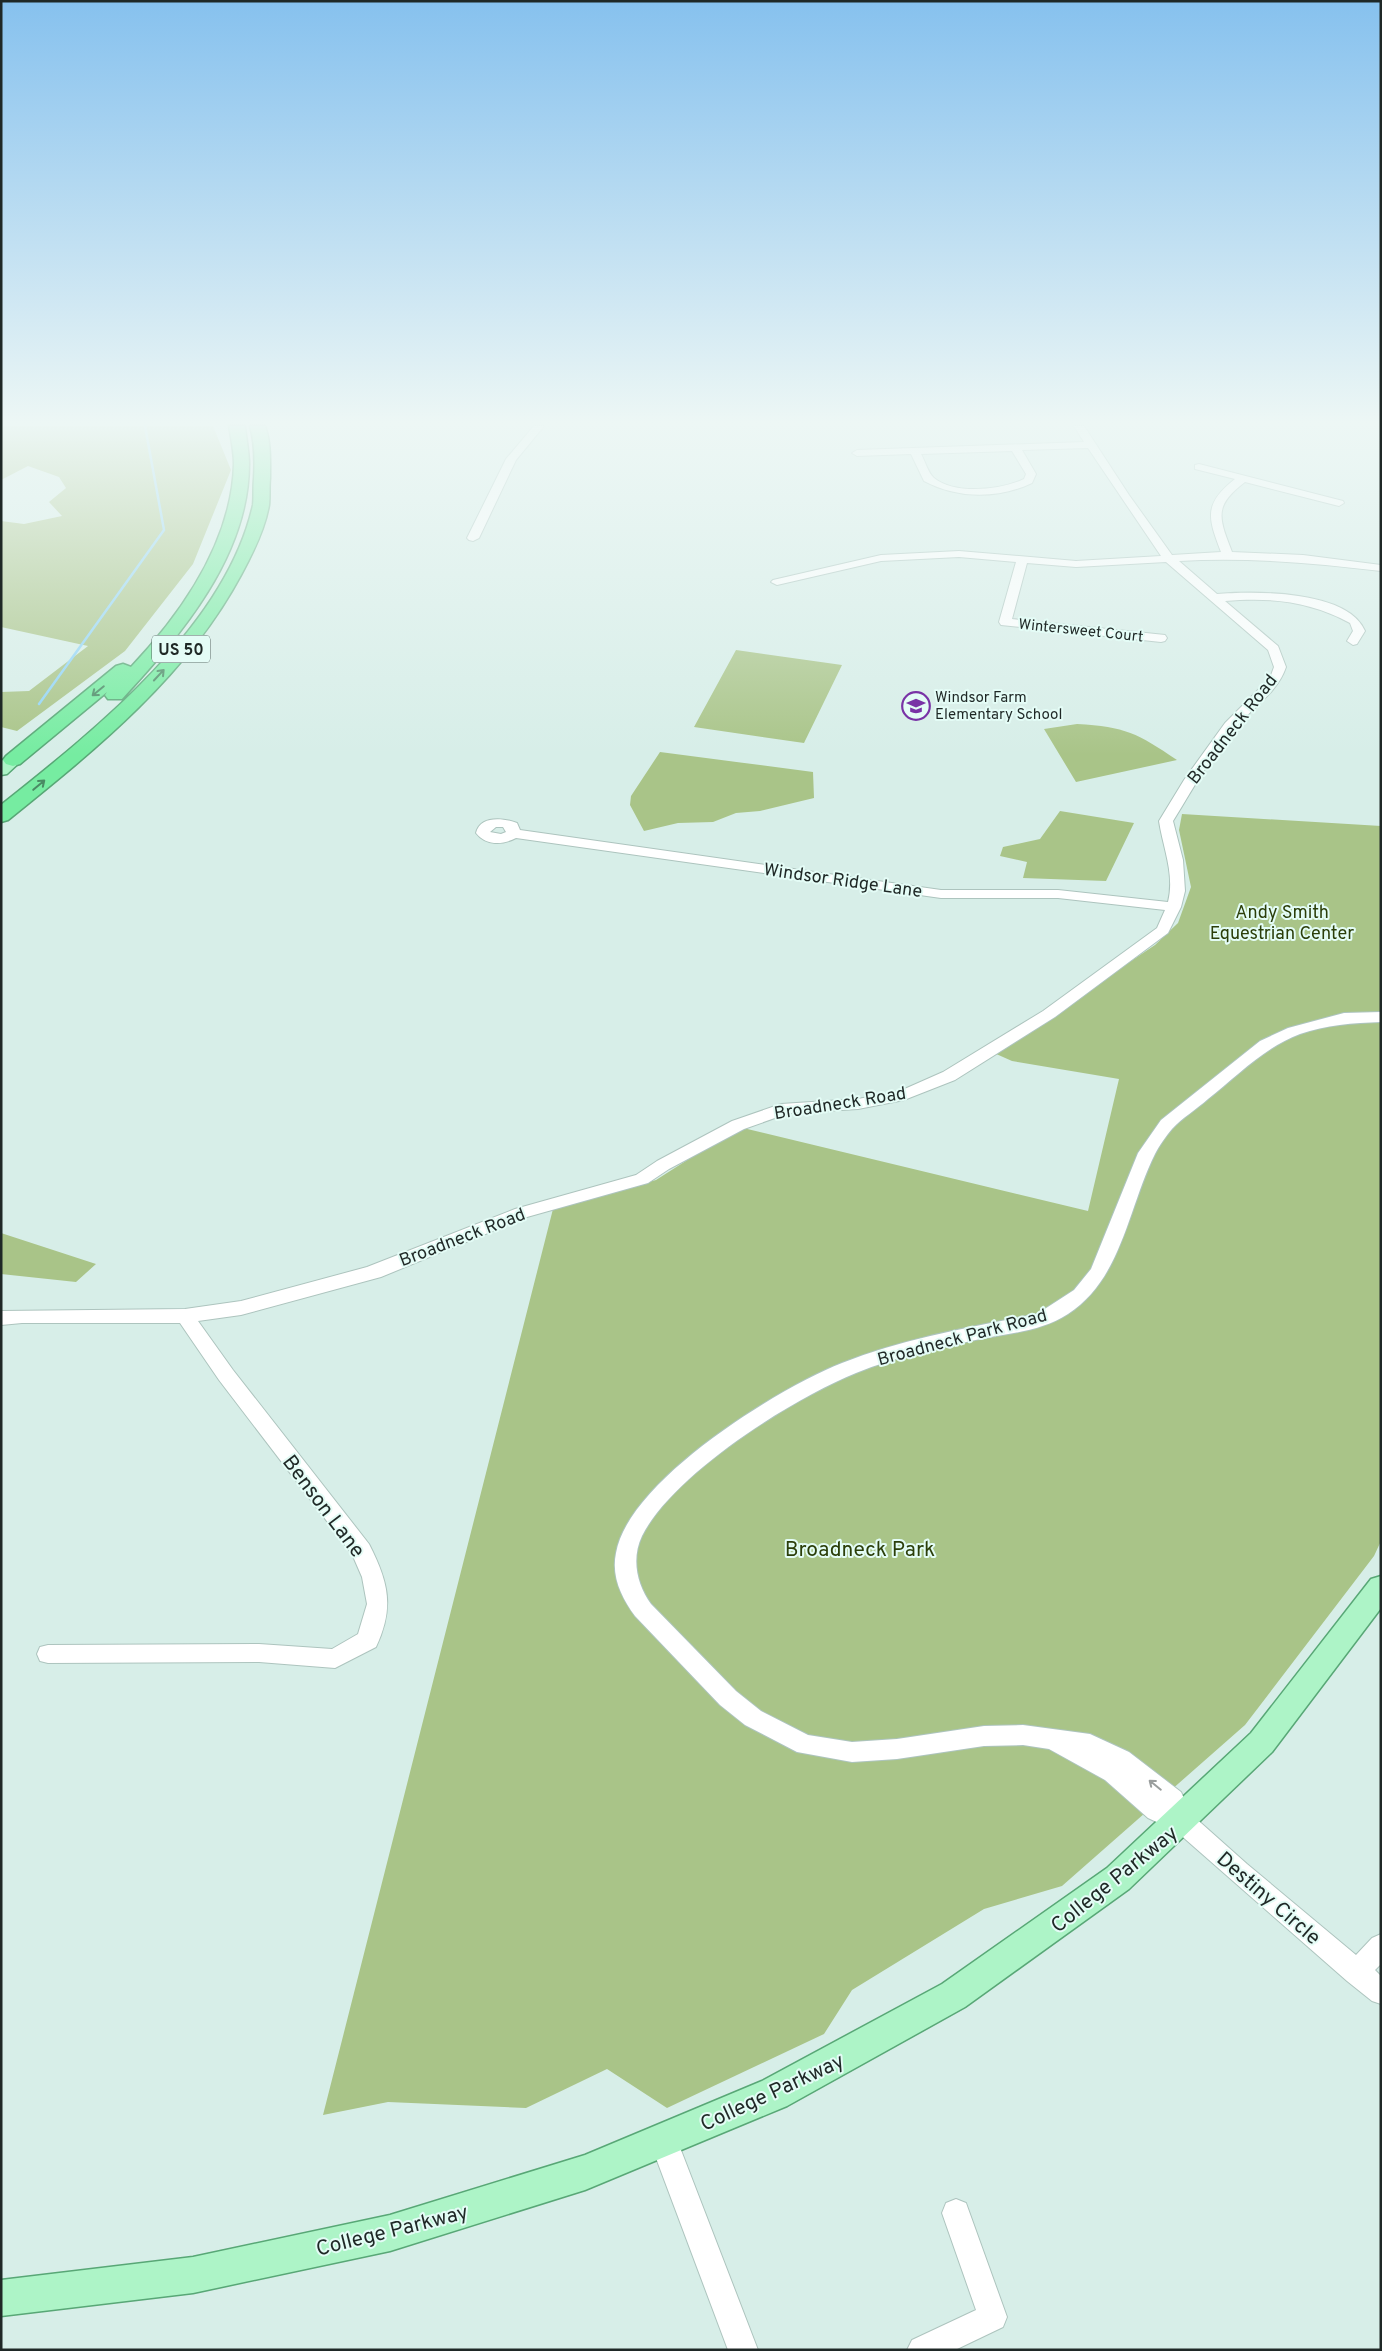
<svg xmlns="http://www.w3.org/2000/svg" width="1382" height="2351" font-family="Overpass,sans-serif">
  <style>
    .green { fill: #a9c488 }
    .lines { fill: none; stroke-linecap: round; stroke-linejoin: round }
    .stream { stroke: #93d5f7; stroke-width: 2.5 }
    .minor-casing { stroke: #adc4be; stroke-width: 2 }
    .major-casing { stroke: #58a776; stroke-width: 3 }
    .highway-casing { stroke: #58a776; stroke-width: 3 }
    .minor { fill: #fff; fill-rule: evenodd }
    .major { fill: #adf4c7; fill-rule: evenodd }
    .highway { fill: #76eca1; fill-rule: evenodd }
    .oneway { stroke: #4a8a64 }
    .oneway2 { stroke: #9a9e9d }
    .labels { text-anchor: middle; stroke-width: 4; stroke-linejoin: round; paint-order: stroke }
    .far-street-label { font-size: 15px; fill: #1f2826; stroke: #e4fcf6 }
    .far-poi-label { font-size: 15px; fill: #1f2826; stroke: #e4fcf6; text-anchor: start }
    .shield { fill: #e4fcf6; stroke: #5a6864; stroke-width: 1 }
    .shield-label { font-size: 16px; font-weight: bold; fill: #1f2826 }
    .street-label { font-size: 18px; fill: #1f2826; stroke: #e4fcf6 }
    .park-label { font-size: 18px; fill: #2b3e09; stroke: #e4fcf6 }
    .near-street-label { font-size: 21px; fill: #1f2826; stroke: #e4fcf6 }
    .near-park-label { font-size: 21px; fill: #2b3e09; stroke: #e4fcf6 }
  </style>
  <rect width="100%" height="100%" fill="#d7eee8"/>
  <!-- green -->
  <path class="green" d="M1,426H213L231,470L193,564L125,651L17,731L1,727V692L29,691L88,646L1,627V521L24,524L62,516L49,502L66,488L59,477L28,466L1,480Z
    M736,650L842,665L804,743L694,727Z
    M1077,724C1126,727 1137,733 1177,760L1076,782L1044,729Z
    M660,752L813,772L814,798L760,811L736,813L713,822L678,823L644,831L630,805L631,796Z
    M1060,811L1134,823L1106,881L1023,878L1027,862L1000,856L1003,847L1040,839Z
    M1182,814L1381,826V1541L1374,1556L1245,1725L1062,1886L984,1909L852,1990L824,2034L667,2108L607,2069L526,2108L388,2102L323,2115L553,1209L656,1180L739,1127L1088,1211L1119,1079L1012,1061L994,1053L1155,945L1178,923L1191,887L1179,830Z
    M1,1233L96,1264L76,1282L1,1274Z"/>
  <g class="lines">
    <!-- stream -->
    <path class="stream" d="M39,704L164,530L145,426"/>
    <defs>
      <path id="minor" d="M534,426H544L516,460L479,538L473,541L469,540L467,538L506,459Z
        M1074,426H1084L1129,495L1172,555L1221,552C1208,518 1203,504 1235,479L1195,469V465L1199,464L1343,501L1344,503L1339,506L1245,482C1213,506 1219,518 1232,552L1303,555L1381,565V571C1313,563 1247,557 1179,561L1217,594C1255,591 1348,590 1365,631L1357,644L1353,645L1347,641L1353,631L1350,623C1310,601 1270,597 1225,601L1278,646L1286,667C1278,692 1252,708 1235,728C1211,756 1192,790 1173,821L1183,860L1185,891L1181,907L1168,933L1055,1017L955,1080L904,1100L858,1109L789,1113L744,1129L669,1169L648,1183L527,1217L381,1277L241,1315L198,1321L233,1370L369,1544C388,1581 395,1607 376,1647L335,1668L259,1662L48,1663L40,1661L37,1654L40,1647L48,1645L259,1644L332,1649L358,1634L367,1604L362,1577L352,1554L219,1380L180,1323H22L1,1325V1311L185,1309L241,1301L367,1267L515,1209L636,1175L657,1161L732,1121L781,1104L858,1099L900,1091L943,1072L1043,1011L1157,928L1165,910L1058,898H941L516,838C503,845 486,846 476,833C480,815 504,818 517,823L520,830L941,890H1058L1168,902C1175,874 1163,848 1159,821L1184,780L1225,723L1270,678L1274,667L1268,650L1166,562L1076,567L1027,563L1012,619L1165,635L1167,638L1165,641L1161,642L1001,625L999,622L1016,562L959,557L881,561L777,585L771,582L773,580L881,555L959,551L1076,561L1161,556L1088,448L1022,450L1036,474L1032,483C998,499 958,499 924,481L911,454L857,456L852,453L857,450L1084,442ZM1012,451L1026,474L1024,479C1001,490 955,495 934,478C928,473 925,461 921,454ZM503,827L506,832L501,834L490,832L496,827Z
        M1381,1012V1022C1353,1023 1326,1025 1300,1034C1265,1047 1237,1076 1208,1099C1197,1109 1182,1118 1172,1129C1166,1136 1159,1146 1155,1154C1128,1208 1122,1279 1068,1314C1044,1330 1013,1333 985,1338C941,1347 897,1356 856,1373C792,1399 673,1474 642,1536C631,1559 637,1585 651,1604L736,1691L761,1711L808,1735L852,1742L897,1739L984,1726L1023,1725L1090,1734L1129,1752L1181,1792L1192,1815L1247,1864L1356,1955L1372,1938L1381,1934V1964L1375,1970L1381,1976V2004L1372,2001L1347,1981L1176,1831L1148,1818L1105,1780L1049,1749L1023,1745L984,1746L897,1759L852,1762L797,1752L745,1725L720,1705L635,1616C622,1598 611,1577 616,1553C628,1481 778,1388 842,1363C905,1338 972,1327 1037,1314L1074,1290L1091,1269L1138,1153L1161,1120L1260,1041L1288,1028L1344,1013Z
        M664,2128L674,2132L758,2350H728L650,2142L654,2132Z
        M956,2199L966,2203L1007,2317L1003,2327L955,2350H907L912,2340L976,2310L942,2213L946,2203Z"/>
      <path id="major" d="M13,755L19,756L22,760L7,774L1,775V761Z
        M1381,1576V1608L1272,1752L1129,1889L965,2007L787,2106L585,2190L390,2251L193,2293L1,2316V2280L193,2257L390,2215L585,2155L762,2081L942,1984L1107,1868L1251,1733L1371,1579Z"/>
      <path id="highway" d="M229,426H245C246,438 249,451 249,464C249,556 181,635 122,699H108L105,695L107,692L20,764L13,766L6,764L3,760L6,756L116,666L123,664L131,667C182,613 232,541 234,464C234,452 231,438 229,426Z
        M250,426H265C271,442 270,461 270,478C269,487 270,496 269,505C265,529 253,553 241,575C187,676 96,749 8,820L1,822V805C94,731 226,627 253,505C254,497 253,488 254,479C255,461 255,443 250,426Z"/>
    </defs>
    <!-- minor casing -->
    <use href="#minor" class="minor-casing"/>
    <!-- major casing -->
    <use href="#major" class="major-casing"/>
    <!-- highway casing -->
    <use href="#highway" class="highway-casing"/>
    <!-- minor -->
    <use href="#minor" class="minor"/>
    <!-- major -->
    <use href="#major" class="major"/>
    <!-- highway -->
    <use href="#highway" class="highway"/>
  </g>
  <!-- one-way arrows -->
  <defs><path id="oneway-shaft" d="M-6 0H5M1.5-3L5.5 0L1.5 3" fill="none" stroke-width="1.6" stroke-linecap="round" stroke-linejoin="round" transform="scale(1.25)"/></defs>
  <g class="oneway">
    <use href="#oneway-shaft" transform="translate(159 675) rotate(-47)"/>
    <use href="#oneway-shaft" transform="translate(98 691) rotate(141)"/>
    <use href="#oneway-shaft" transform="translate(39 785) rotate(-40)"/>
  </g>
  <use class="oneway2" href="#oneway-shaft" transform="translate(1155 1785) rotate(-141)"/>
  <!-- sky -->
  <linearGradient id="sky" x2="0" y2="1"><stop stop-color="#86c1ee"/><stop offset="0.56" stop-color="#edf7f5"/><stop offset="1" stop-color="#edf7f5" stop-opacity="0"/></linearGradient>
  <rect width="1382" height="755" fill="url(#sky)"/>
  <!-- icons -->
  <defs>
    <symbol id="school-ring" viewBox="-11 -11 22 22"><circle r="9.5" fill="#e4fcf6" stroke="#7933a6" stroke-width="1.5"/><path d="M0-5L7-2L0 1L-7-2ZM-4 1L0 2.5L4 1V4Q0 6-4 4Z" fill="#7933a6"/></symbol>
  </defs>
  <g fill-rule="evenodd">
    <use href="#school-ring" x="900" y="690" width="32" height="32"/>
  </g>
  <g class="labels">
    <!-- far-street labels -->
    <g class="far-street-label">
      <text transform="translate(1081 630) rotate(6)" y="5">Wintersweet Court</text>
    </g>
    <!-- far-poi labels -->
    <g class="far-poi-label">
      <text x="935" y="702">Windsor Farm<tspan x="935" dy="17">Elementary School</tspan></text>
    </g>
    <!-- shield labels -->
    <rect class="shield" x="152" y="635.5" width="58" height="27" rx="4"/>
    <g class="shield-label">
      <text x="181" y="655">US 50</text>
    </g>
    <!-- street labels -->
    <g class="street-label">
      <text transform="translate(1232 729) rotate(-52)" y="6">Broadneck Road</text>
      <text transform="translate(843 880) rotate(8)" y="6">Windsor Ridge Lane</text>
      <text transform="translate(840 1103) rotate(-9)" y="6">Broadneck Road</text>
      <text transform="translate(462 1237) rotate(-21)" y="6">Broadneck Road</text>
      <text transform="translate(962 1337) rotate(-15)" y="6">Broadneck Park Road</text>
    </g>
    <!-- park labels -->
    <g class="park-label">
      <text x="1282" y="918">Andy Smith<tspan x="1282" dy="21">Equestrian Center</tspan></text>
    </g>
    <!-- near-street labels -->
    <g class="near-street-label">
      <text transform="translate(324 1506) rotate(53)" y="7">Benson Lane</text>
      <text transform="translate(1114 1879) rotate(-39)" y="7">College Parkway</text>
      <text transform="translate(1269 1898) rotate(41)" y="7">Destiny Circle</text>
      <text transform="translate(772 2092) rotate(-25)" y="7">College Parkway</text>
      <text transform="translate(392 2230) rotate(-14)" y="7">College Parkway</text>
    </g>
    <!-- near-park labels -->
    <g class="near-park-label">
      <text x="860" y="1556">Broadneck Park</text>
    </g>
  </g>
  <!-- border -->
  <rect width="1382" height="2351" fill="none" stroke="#1f2826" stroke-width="5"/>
</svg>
